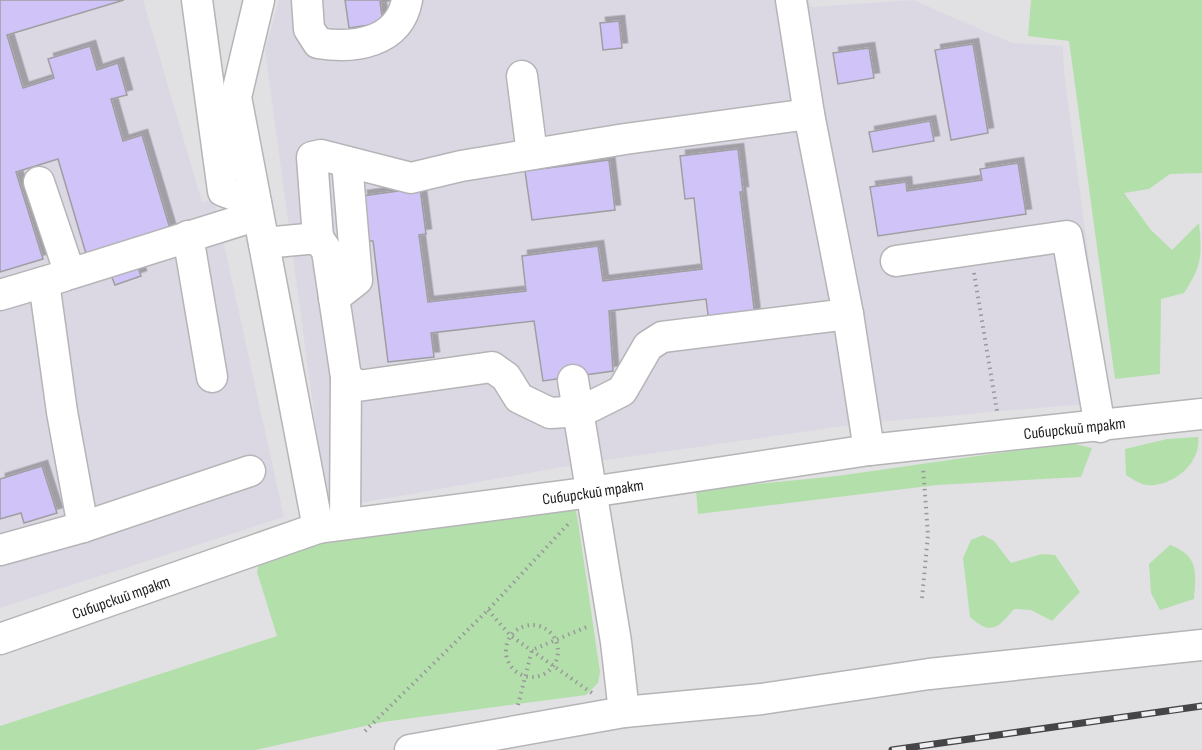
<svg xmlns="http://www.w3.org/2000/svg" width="1202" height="750" font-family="'Sofia Sans Condensed',sans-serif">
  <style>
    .built { fill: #dbd8e3 }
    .green { fill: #b3dfaa }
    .building { fill: #d0c3f7; stroke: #9f9ea1; stroke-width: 1.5; filter: url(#shadow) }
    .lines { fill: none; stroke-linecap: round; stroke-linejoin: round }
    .minor-casing { stroke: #b5b5b8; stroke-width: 33 }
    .path { stroke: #99999b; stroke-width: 4; stroke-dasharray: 1.5 4.5; stroke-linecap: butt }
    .minor { stroke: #fff; stroke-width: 30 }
    .rail-casing { stroke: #454446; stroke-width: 7 }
    .rail { stroke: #efeef1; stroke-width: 4.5; stroke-dasharray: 14; stroke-linecap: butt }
    .labels { text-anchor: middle; stroke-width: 4.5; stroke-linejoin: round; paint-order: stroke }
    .street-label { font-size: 16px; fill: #222122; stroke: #efeef1 }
  </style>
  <defs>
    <filter id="shadow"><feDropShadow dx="5.5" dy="-5.5" stdDeviation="0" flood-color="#0004"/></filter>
  </defs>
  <rect width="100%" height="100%" fill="#e1e1e4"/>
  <!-- built -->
  <path class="built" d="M0,0H143L202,202L214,199L284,517L0,608Z
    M279,0H809L811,7L913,0L1012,43L1063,46L1064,72L1108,402L865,423L585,463L327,509L265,50Z"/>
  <!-- green -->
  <path class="green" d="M1031,0H1202V173L1170,174L1149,189L1124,193L1151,230L1172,250L1199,223C1202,256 1202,266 1184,293L1161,299L1160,374L1115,379L1069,41L1028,36Z
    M1198,437C1202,466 1166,491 1142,484C1137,482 1131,478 1126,475L1125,449L1167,439Z
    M1070,443L1092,448L1081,477L937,485L698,514L696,490L837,476Z
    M571,509L576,511L579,528L600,672L598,683L586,695L383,722L255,750H0V726L277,636L257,572L259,563L338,539Z
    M983,535L994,541L1011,563L1042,554L1055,555L1080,592L1052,621L1031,610L1014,609C998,628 991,636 970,617L963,558L971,540Z
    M1170,545C1199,556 1196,571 1194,599L1160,610L1151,593L1149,564Z"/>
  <!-- building -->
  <path class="building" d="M0,0H124L7,35L23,88L54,78L48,59L90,46L97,70L118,63L127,95L111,99L123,141L142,135L171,232L87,257L58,159L16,172L43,259L0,272Z
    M345,0H394L380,2L383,23L349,28Z
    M619,21L622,48L603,50L600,23Z
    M973,44L988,133L951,140L935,50Z
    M869,48L874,78L838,84L833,53Z
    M930,121L934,141L873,152L869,132Z
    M738,149L743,192H740L755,317L709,323L706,299L609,311L613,371L543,381L534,321L431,333L434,357L388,362L373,241H368L362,196L420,188L426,234L419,235L428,302L526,291L522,256L598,246L603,281L702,269L694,198L685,199L680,156Z
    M609,160L615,210L532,220L525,171Z
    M1018,163L1026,214L878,236L870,187L906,182L907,191L982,180L980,169Z
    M136,261L141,276L115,285L109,270Z
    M42,466L57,513L24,523L21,513L0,519V479Z"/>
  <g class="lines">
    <defs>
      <g id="minor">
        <path d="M197,0L223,191L256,203"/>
        <path d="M259,0L236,97L318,528"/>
        <path d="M307,0L309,29L318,43C354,49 399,43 407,0"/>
        <path d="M791,0L809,114L848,314L869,450"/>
        <path d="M522,76L532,154"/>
        <path d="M39,182L70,274L258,215"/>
        <path d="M188,236L212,377"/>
        <path d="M318,238L312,157L321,155L411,178L461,166L625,139L809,114"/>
        <path d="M264,243L318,238L327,251L346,377L358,386L492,367L506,377L519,398L550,413L567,412L590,407L622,391L648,346L662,337L848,314"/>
        <path d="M896,261L1067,236L1100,427"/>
        <path d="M44,282L62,412L83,527"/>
        <path d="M0,295L64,276"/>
        <path d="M334,298L357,280L347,162"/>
        <path d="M573,380L616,642L624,712"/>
        <path d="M345,524L346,377"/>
        <path d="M0,550L83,527L250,471"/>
        <path id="s1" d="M0,639L318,528L577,494L869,450L1202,414"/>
        <path d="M410,750L624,712L762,699L929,674L1202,645"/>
      </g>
    </defs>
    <!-- minor casing -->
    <use href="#minor" class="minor-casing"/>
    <!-- path -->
    <path class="path" d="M974,273L997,411
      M922,598L928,535L923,467
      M488,610L511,636L592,693
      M506 651a26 26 0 1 1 52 0a26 26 0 1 1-52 0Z
      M518,705L532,650L589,626
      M365,731L488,610L571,521"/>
    <!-- minor -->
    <use href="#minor" class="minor"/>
    <defs>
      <path id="rail" d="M892,750L1202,706"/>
    </defs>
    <!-- rail casing -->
    <use href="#rail" class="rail-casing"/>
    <!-- rail -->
    <use href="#rail" class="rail"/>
  </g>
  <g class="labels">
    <!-- street labels -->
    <g class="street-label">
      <text dy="6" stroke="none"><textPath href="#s1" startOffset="1100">Сибирский тракт</textPath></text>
      <text dy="6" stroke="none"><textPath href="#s1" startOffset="614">Сибирский тракт</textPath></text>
      <text dy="6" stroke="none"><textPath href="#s1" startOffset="128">Сибирский тракт</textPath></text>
    </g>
  </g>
</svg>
